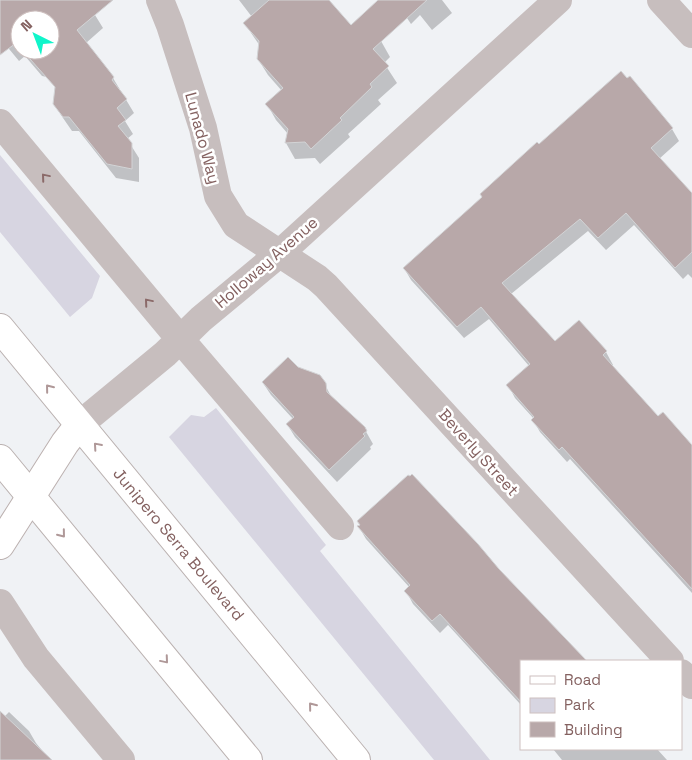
<svg xmlns="http://www.w3.org/2000/svg" width="692" height="760" font-family="'Space Grotesk',sans-serif">
  <style>
    .green { fill: #d7d5e1 }
    .shadow { fill: #0003; fill-rule: evenodd }
    .building { fill: #b8a8a9; stroke: #d3d4d6 }
    .lines { fill: none; stroke-linecap: round; stroke-linejoin: round }
    .secondary-casing { stroke: #bcb1b0; stroke-width: 30 }
    .primary-casing { stroke: #bbb2b1; stroke-width: 30 }
    .street { stroke: #c7bebe; stroke-width: 28 }
    .secondary { stroke: #fff; stroke-width: 28 }
    .primary { stroke: #fff; stroke-width: 28 }
    .oneway { stroke: #8b6a69 }
    .oneway2 { stroke: #af9898 }
    .labels { text-anchor: middle; stroke-width: 5; stroke-linejoin: round; paint-order: stroke }
    .street-label { font-size: 16px; fill: #846160; stroke: #fff }
  </style>
  <rect width="100%" height="100%" fill="#f0f2f5"/>
  <!-- green -->
  <path class="green" d="M0,155L100,276L92,298L70,317L0,232Z
    M216,408L326,545L320,551L490,760H434L169,437L191,415L204,417Z"/>
  <!-- shadow -->
  <path class="shadow" d="M0,0H92L95,15L103,28L86,43L113,78L134,113L125,121L133,134L127,139L139,158V182L116,178L79,131H72L63,118L54,104L56,79L42,76L25,56L19,61L0,38ZM20,20H50V50H20Z
    M239,0H327L351,27L381,41L390,57L384,63L397,83L378,100L381,104L348,134L350,137L320,164L315,158L295,159L286,143L288,134L276,120L267,104L282,91L268,75L258,59L260,46L245,24L252,17Z
    M404,0H442L452,13L432,30L420,15L411,24L407,18Z
    M629,78L672,129L679,141L659,159L692,195V278L688,274L683,279L634,225L606,250L588,231L511,294L555,343L578,322L606,352L613,365L612,366L658,418L692,446V593L570,459L567,462L540,432L533,420L534,419L515,398L508,385L529,366L489,319L464,338L411,280L404,268L483,197L539,145Z
    M297,368L324,383L332,398L364,428L373,444L370,447L371,449L337,482L295,437L287,424L293,419L271,395L263,383Z
    M359,527L574,650L581,661H521V705L448,625L440,633L413,604L406,591L410,588L366,539Z
    M9,712L29,731L36,743L50,760H0V721Z
    M553,749H657L667,760H562Z"/>
  <!-- building -->
  <path class="building" d="M0,0H113L77,30L114,77L112,80L127,99L117,108L126,120L118,126L132,143V169L107,164L69,117H63L53,104L55,87L22,50H50V20H20V47L16,43L0,55Z
    M269,0H329L351,25L378,0H427L373,49L389,66L370,84L372,87L340,118L342,120L311,149L305,142L285,143L288,129L265,104L283,88L257,59L259,41L243,23Z
    M621,71L627,78L630,76L673,128L651,148L692,193V252L675,268L626,213L598,238L580,219L502,283L555,341L579,320L607,351L603,355L658,416L663,412L692,445V589L562,447L559,450L531,420L534,417L506,385L530,364L481,307L457,327L403,268L482,197L480,194L537,142L539,144Z
    M288,357L298,367L320,375L326,383L327,392L365,427L367,431L363,434L365,436L329,470L286,424L294,417L262,382Z
    M412,474L478,544L499,569L587,661H521V702L440,614L432,621L404,591L410,585L357,526L360,525L357,521L408,475L410,476Z
    M0,711L52,760H0Z"/>
  <g class="lines">
    <defs>
      <path id="secondary" d="M0,545L65,443L79,425"/>
      <path id="primary" d="M0,328L356,760
        M0,459L248,760"/>
    </defs>
    <!-- secondary casing -->
    <use href="#secondary" class="secondary-casing"/>
    <!-- primary casing -->
    <use href="#primary" class="primary-casing"/>
    <!-- street -->
    <path class="street" d="M160,0L170,25L203,128L218,196L236,225L317,278L326,286L670,661
      M661,0L692,34
      M0,123L180,339L340,526
      M79,425L165,354L201,319L279,254L558,0
      M0,603L36,658L121,760
      M681,673L692,685"/>
    <!-- secondary -->
    <use href="#secondary" class="secondary"/>
    <!-- primary -->
    <use href="#primary" class="primary"/>
  </g>
  <!-- one-way arrows -->
  <defs><path id="oneway-chevron" d="M-2-3.5L2.5 0L-2 3.5" fill="none" stroke-width="1.6" stroke-linecap="round" stroke-linejoin="round" transform="scale(1.25)"/></defs>
  <g class="oneway">
    <use href="#oneway-chevron" transform="translate(45 177) rotate(-130)"/>
    <use href="#oneway-chevron" transform="translate(148 302) rotate(-130)"/>
  </g>
  <g class="oneway2">
    <use href="#oneway-chevron" transform="translate(49 388) rotate(-129)"/>
    <use href="#oneway-chevron" transform="translate(97 446) rotate(-131)"/>
    <use href="#oneway-chevron" transform="translate(62 534) rotate(51)"/>
    <use href="#oneway-chevron" transform="translate(165 660) rotate(50)"/>
    <use href="#oneway-chevron" transform="translate(312 706) rotate(-129)"/>
  </g>
  <g class="labels">
    <!-- street labels -->
    <g class="street-label">
      <text transform="translate(203 138) rotate(75)" y="6">Lunado Way</text>
      <text transform="translate(266 262) rotate(-41)" y="6">Holloway Avenue</text>
      <text transform="translate(479 452) rotate(48)" y="6">Beverly Street</text>
      <text transform="translate(179 544) rotate(50)" y="6">Junipero Serra Boulevard</text>
    </g>
  </g>
  <!-- legend -->
  <rect x="520" y="660" width="162" height="90" fill="#ffffff" stroke="#cec0bf"/>
  <rect x="530" y="676" width="25" height="8" fill="#ffffff" stroke="#cec0bf"/>
  <text x="564" y="685" font-size="15" fill="#846160">Road</text>
  <rect x="530" y="698" width="25" height="15" fill="#d7d5e1" stroke="#cec0bf"/>
  <text x="564" y="710" font-size="15" fill="#846160">Park</text>
  <rect x="530" y="722" width="25" height="15" fill="#b8a8a9" stroke="#cec0bf"/>
  <text x="564" y="735" font-size="15" fill="#846160">Building</text>
  <!-- north arrow -->
  <g transform="translate(35 35) rotate(318)"><circle r="24" fill="#ffffff" stroke="#cec0bf"/>
  <path d="M0-4L9 19L0 12L-9 19Z" fill="#10f5ca"/>
  <text y="-8" font-size="14" font-weight="bold" text-anchor="middle" fill="#846160">N</text>
  </g>
</svg>
